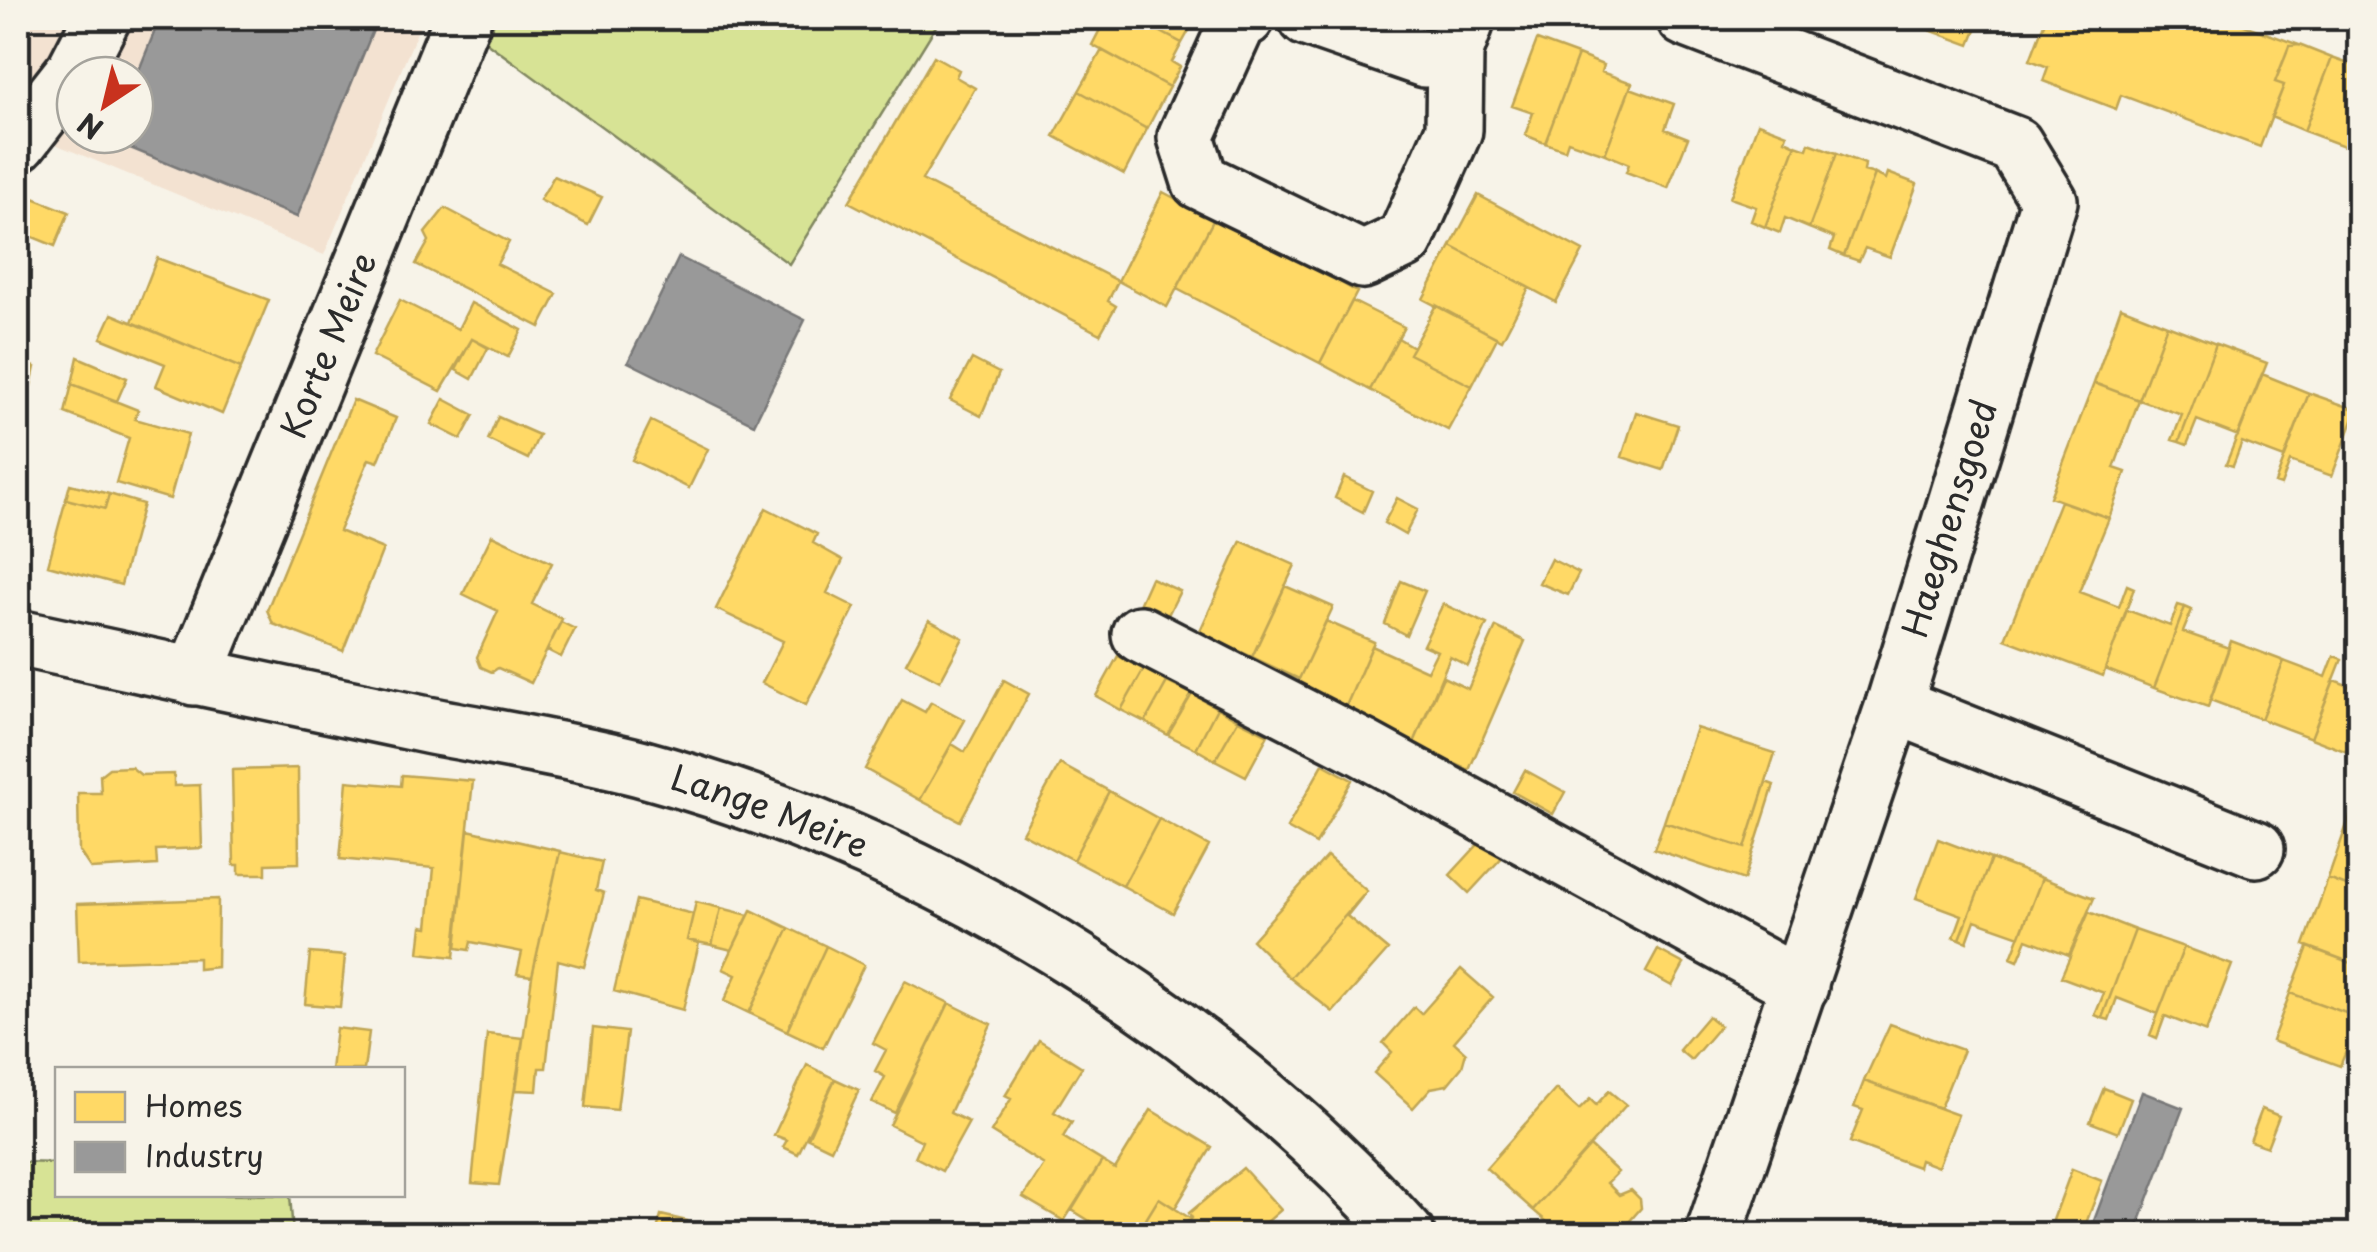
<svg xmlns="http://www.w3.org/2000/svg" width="2377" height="1252" font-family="'Playpen Sans',sans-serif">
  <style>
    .built { fill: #f3e2d1; fill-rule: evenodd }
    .green { fill: #d7e395; stroke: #818760; stroke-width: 2.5 }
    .homes { fill: #ffd966; stroke: #bfa554; stroke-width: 2.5 }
    .industry { fill: #999; stroke: #787878; stroke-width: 2.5 }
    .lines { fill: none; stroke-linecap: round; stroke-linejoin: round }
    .minor-casing { stroke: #2b2b2b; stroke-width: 62 }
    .minor { stroke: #f7f3e8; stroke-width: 55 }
    .labels { text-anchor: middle; stroke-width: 10; stroke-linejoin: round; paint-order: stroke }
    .street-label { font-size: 35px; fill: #2b2b2b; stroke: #f7f3e8 }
  </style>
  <rect width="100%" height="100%" fill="#f7f3e8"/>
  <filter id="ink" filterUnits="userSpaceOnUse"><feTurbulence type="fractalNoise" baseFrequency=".01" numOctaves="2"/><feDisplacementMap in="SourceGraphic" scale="20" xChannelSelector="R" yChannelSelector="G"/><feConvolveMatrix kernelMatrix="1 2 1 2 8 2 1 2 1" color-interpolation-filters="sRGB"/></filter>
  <g filter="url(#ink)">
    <!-- built -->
    <path class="built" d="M18,18H423L324,255L21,130L18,135ZM75,75H135V135H75Z"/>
    <!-- green -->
    <path class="green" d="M496,18H941L789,264L486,42Z
      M18,1162L57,1163L58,1194L290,1195L293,1234H18Z"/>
    <!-- homes -->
    <path class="homes" d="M1106,18H1134L1182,43L1172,62L1180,67L1169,87L1092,45Z
      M1134,18H1196L1182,43Z
      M1897,18H1981L1970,45Z
      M2046,18H2225L2299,45L2289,46L2286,55L2275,82L2284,85L2260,147L2121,95L2116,109L2043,81L2048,67L2030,60Z
      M1537,40L1578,55L1545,143L1525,135L1533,113L1512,106Z
      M2299,45L2332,58L2304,131L2271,117L2284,85L2275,82L2289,46Z
      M1102,50L1169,87L1147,129L1079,91Z
      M1578,55L1603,65L1601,72L1632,83L1605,154L1568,141L1565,150L1545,143Z
      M934,56L959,70L956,77L975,88L922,180L1118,281L1108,301L1116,306L1100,334L849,202Z
      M2332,58L2360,68V152L2304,131Z
      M1630,88L1674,104L1665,129L1688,138L1668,188L1626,172L1629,164L1605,154Z
      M1079,91L1147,129L1124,174L1054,136Z
      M1758,123L1787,134L1785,140L1796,145L1765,227L1751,221L1756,207L1730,198Z
      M1809,143L1837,153L1809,228L1785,218L1780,233L1765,227L1796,145L1807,149Z
      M1837,153L1865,164L1864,171L1875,174L1844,256L1830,250L1834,238L1809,228Z
      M1888,173L1917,184L1890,257L1865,248L1859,261L1844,256L1875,174L1886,179Z
      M554,176L602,197L588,225L540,200Z
      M18,192L69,212L55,246L18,231Z
      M1163,192L1214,219L1167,307L1118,281Z
      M1478,195L1583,251L1556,302L1451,246Z
      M445,208L509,242L497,264L557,294L540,327L416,264L429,241L425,233Z
      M1215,217L1260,241L1262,237L1357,292L1320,363L1177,289Z
      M1451,246L1529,288L1502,340L1423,299Z
      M157,258L269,300L241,368L132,322Z
      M400,300L458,329L471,303L522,330L508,357L472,339L441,391L372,356Z
      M1352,301L1404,327L1370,390L1320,363Z
      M1436,305L1497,338L1472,386L1409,354Z
      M2121,307L2167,325L2139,400L2094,383Z
      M112,314L241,368L222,414L156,386L165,364L101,338Z
      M2167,325L2216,344L2179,442L2172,440L2182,415L2139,400Z
      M1398,338L1413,347L1409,354L1472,386L1448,430L1370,390Z
      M472,339L488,348L472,379L456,370Z
      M2216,344L2267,363L2238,436L2197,420L2187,445L2179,442Z
      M78,357L127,378L117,401L72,384Z
      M972,359L999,373L981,416L950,400Z
      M18,360L35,367L18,447Z
      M2262,374L2309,393L2284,458L2242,442L2233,466L2226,464Z
      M2094,383L2139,400L2114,468L2126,472L2109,518L2050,497Z
      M72,384L138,410L135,419L188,434L170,499L116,483L129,438L65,413Z
      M2309,393L2357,410L2332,476L2290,461L2281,485L2275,483Z
      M444,399L474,415L461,439L431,424Z
      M353,400L396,418L378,462L369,459L339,531L383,549L343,651L273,624L267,610Z
      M1636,412L1678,425L1663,470L1622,457Z
      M498,417L539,435L528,459L488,440Z
      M651,421L708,449L689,488L632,460Z
      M1344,477L1372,491L1363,512L1335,498Z
      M70,484L109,494L105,509L66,499Z
      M109,494L143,504L121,585L48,565L66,499L105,509Z
      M1397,498L1418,509L1405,535L1384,523Z
      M2060,501L2109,518L2079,592L2119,607L2127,585L2134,588L2103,676L2005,639Z
      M766,508L817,534L813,543L843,560L827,593L855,607L806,705L762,683L783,641L716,609Z
      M492,535L552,563L532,604L562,619L531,683L498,668L492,672L481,667L477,657L498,611L463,594Z
      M1241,541L1295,565L1252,657L1199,633Z
      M1551,559L1579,573L1568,595L1539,583Z
      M1151,578L1180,591L1166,619L1138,607Z
      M1401,581L1425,591L1406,635L1385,624Z
      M1285,586L1333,607L1299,679L1252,657Z
      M1443,604L1487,624L1468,666L1450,657L1413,745L1343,713L1372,646L1427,671L1437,651L1423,645Z
      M2178,605L2185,607L2154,688L2105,669L2127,610L2170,626Z
      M2185,607L2192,610L2183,632L2229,648L2208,707L2154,688Z
      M929,620L963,638L940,681L906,663Z
      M1326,621L1374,642L1343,713L1293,692Z
      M561,622L575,629L561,657L547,650Z
      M1496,627L1525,641L1469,770L1413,745L1443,677L1468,689Z
      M2231,641L2284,661L2261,719L2210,700Z
      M1118,656L1144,669L1121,710L1096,696Z
      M2334,656L2342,659L2311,738L2261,719L2284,661L2326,677Z
      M1144,669L1167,682L1145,722L1121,710Z
      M1004,680L1029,694L960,821L920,800L952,744L965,752Z
      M2334,680L2360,690V757L2311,738Z
      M1167,682L1192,694L1168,735L1145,722Z
      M1192,694L1217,708L1196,749L1168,735Z
      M902,700L925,712L931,702L965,720L920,800L865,769Z
      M1217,708L1238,720L1215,760L1196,749Z
      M1238,720L1268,735L1246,776L1215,760Z
      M1696,728L1775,753L1745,848L1664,822Z
      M1060,764L1109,791L1073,860L1022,833Z
      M1323,764L1352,780L1316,844L1287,828Z
      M131,767L141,775L174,774V786L200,785L202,848L156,850L157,865L91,869L79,851L78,793H101L100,775L109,768Z
      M298,768L299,863L266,864V874H239V865H234L232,770Z
      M1525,770L1565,792L1553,814L1513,792Z
      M402,775L473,781L454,957L419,953L422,926L428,927L434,868L340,859L347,781L401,786Z
      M1766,782L1774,785L1744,880L1654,849L1664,822L1745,848Z
      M1109,791L1159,819L1123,886L1073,860Z
      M2352,810L2360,813V891L2328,879Z
      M1159,819L1209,846L1173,913L1123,886Z
      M468,830L560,851L532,976L517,974L522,952L471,942L469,950L456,948Z
      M1484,838L1507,852L1469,893L1450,875Z
      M1938,839L1991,859L1960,939L1954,937L1962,915L1916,898Z
      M560,852L602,862L596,890L604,893L584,967L558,960L546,1068H539L537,1091L516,1090L532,976Z
      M1327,856L1367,891L1290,978L1252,940Z
      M1991,859L2042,878L2020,936L1975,920L1967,942L1960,939Z
      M2042,878L2094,898L2069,955L2027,939L2018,961L2011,958Z
      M2328,879L2360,891V966L2304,945Z
      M1367,891L1347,916L1388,950L1333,1012L1290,978Z
      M218,899L217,967L198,969V958L79,962L77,904Z
      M636,900L693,914L687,940L699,943L683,1010L614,991Z
      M696,902L721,908L712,945L687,940Z
      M721,908L749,915L732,950L712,945Z
      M751,910L789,928L749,1013L724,1001L736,975L723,969Z
      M2089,912L2135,930L2102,1018L2095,1015L2104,993L2061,977Z
      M789,928L826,946L787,1031L749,1013Z
      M2135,930L2184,947L2158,1014L2117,998L2109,1020L2102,1018Z
      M826,946L864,965L823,1048L787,1031Z
      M2184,947L2232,965L2206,1032L2165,1016L2157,1038L2150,1035Z
      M2308,947L2360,966V1018L2290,993Z
      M1658,950L1684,964L1672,986L1646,972Z
      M310,953L345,956L340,1007L305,1004Z
      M1461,969L1493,997L1454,1042L1466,1053L1462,1067L1447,1085L1431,1088L1413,1108L1374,1073L1392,1052L1383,1043L1414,1007L1421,1014Z
      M905,981L949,1003L895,1113L872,1102L885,1077L875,1071L886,1050L873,1043Z
      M2290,993L2360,1018L2340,1066L2272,1041Z
      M949,1003L991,1024L950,1113L969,1122L942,1171L915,1157L922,1141L890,1125Z
      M1708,1016L1720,1026L1691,1060L1679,1050Z
      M1890,1024L1963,1050L1940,1108L1864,1081Z
      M336,1028L369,1032L364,1070H331Z
      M593,1028L627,1032L617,1110L585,1107Z
      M487,1034L523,1038L499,1185L472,1183Z
      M1039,1040L1082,1067L1054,1112L1072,1122L1063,1137L1102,1161L1064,1221L1023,1197L1044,1165L991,1132L1011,1099L1005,1096Z
      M807,1065L835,1079L798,1154L783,1147L787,1140L774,1135Z
      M835,1079L859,1090L831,1149L808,1138Z
      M1864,1081L1958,1115L1938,1167L1920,1160L1918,1167L1850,1142L1863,1110L1854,1107Z
      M2104,1088L2131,1099L2118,1133L2090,1122Z
      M1556,1089L1579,1110L1590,1099L1596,1105L1609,1091L1626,1105L1533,1210L1486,1168Z
      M2262,1109L2279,1116L2267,1147L2250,1141Z
      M1151,1110L1212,1147L1175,1208L1159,1198L1137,1234H1111L1072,1210L1102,1161L1115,1169Z
      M1590,1146L1618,1172L1607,1183L1619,1195L1631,1190L1640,1199L1641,1208L1622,1230L1626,1234H1573L1567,1229L1561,1234L1533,1210Z
      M1243,1168L1281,1210L1253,1234H1173L1192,1218L1189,1213Z
      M2072,1169L2102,1181L2082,1234H2059L2049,1231Z
      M1159,1198L1191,1219L1173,1234H1137Z
      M661,1215L687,1221L683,1234H656Z
      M696,1224L716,1229L714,1234H693Z"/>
    <!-- industry -->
    <path class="industry" d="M160,18H378L297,217L111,140L113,135H135V80Z
      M679,257L805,320L754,424L628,362Z
      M2142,1092L2183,1108L2135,1234H2089Z"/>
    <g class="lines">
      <defs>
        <g id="minor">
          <path d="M1246,18L1239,20L1186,137L1200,181L1363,260L1405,240L1454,130L1455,51L1467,18"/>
          <path d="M1307,18L1425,59L1455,51"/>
          <path d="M1685,18L2015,145L2049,201L1894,705L1714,1234"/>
          <path d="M18,143L75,70L102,18"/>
          <path d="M1140,634L1361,747L1800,986"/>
          <path id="s1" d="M18,638C154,668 291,696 427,725C498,739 571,750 640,768C930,847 1204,1012 1406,1234"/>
          <path id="s2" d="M194,677L463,18"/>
          <path d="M1894,705L2256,849"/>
        </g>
      </defs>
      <!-- minor casing -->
      <use href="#minor" class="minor-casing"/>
      <!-- minor -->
      <use href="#minor" class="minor"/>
    </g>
  </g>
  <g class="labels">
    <!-- street labels -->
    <g class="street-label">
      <text dy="12" stroke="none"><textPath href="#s2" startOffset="358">Korte Meire</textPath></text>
      <text transform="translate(1950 519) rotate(-73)" y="12">Haeghensgoed</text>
      <text dy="12" stroke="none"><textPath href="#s1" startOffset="772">Lange Meire</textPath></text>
    </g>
  </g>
  <!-- margin -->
  <rect width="2377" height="1252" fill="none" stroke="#f7f3e8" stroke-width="60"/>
  <rect x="30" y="30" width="2317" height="1192" fill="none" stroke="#2b2b2b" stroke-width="4" filter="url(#ink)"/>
  <!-- legend -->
  <rect x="55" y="1067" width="350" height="130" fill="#f7f3e8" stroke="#a5a39c" stroke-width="2.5"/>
  <rect x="75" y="1092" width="50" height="30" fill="#ffd966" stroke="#a5a39c" stroke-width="2.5"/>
  <text x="145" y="1117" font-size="30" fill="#2b2b2b">Homes</text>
  <rect x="75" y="1142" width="50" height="30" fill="#999999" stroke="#a5a39c" stroke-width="2.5"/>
  <text x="145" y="1167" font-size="30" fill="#2b2b2b">Industry</text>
  <!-- north arrow -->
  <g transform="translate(105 105) rotate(215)"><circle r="48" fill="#f7f3e8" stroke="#a5a39c" stroke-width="2.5"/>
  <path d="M0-8L18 38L0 25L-18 38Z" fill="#c8321e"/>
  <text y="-15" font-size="28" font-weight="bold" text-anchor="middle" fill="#2b2b2b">N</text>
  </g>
</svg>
